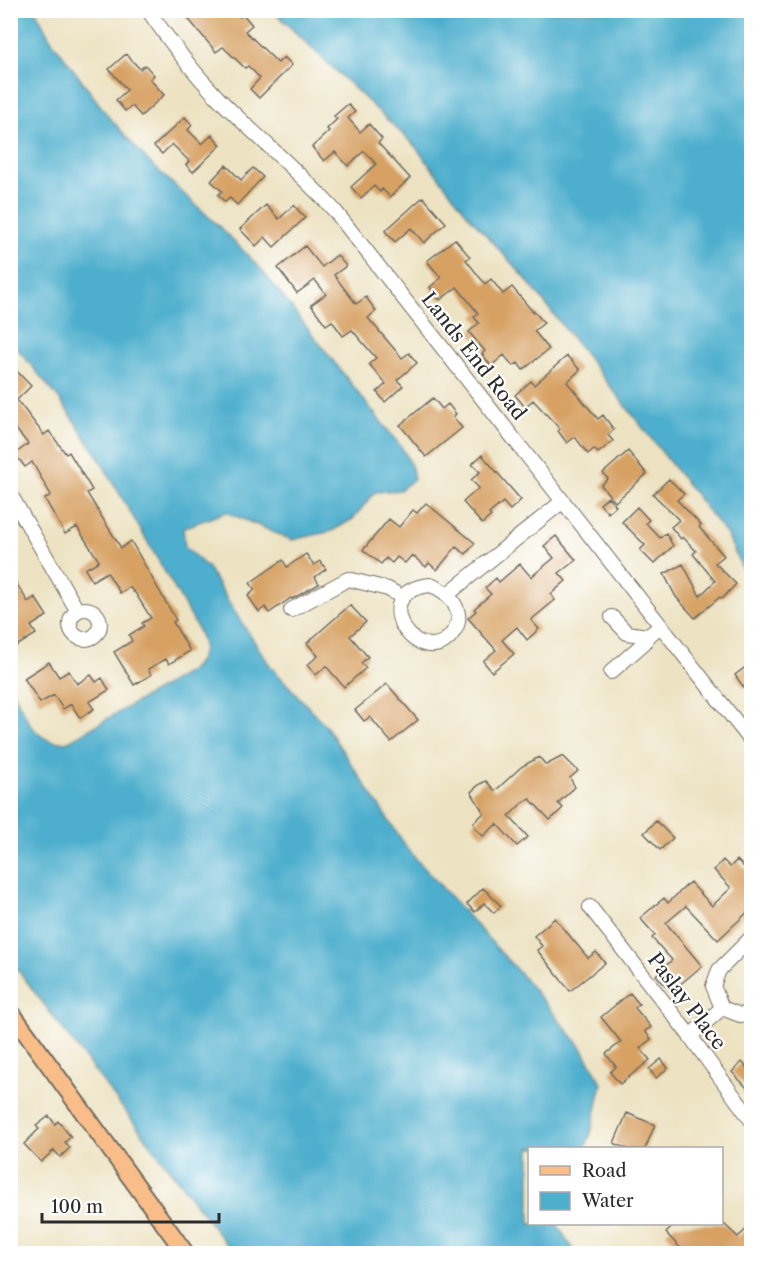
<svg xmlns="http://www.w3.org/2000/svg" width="762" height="1264" font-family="'Libre Caslon Text',serif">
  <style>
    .water { fill: #4eafcd; stroke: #3c6d7c; stroke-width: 1.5 }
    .building { fill: #d7a164 }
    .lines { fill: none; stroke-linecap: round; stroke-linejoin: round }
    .minor-casing { stroke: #6f6b60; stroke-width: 16 }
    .major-casing { stroke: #6f6b60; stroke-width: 20 }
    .minor { stroke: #fff; stroke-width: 14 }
    .major { stroke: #f8bd89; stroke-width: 16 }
    .labels { text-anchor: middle; stroke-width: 4.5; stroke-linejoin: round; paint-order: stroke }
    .street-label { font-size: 20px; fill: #2b2b2b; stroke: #fff }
  </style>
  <rect width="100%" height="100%" fill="#fff"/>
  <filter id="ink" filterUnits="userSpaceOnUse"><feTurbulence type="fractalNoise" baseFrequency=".0167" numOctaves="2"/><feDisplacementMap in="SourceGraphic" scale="12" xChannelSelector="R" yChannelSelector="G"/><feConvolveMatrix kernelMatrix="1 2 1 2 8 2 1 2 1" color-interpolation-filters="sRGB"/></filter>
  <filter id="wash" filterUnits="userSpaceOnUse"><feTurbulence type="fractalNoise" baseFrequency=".008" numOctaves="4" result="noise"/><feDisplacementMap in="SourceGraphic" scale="24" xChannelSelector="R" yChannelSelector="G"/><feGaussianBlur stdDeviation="1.35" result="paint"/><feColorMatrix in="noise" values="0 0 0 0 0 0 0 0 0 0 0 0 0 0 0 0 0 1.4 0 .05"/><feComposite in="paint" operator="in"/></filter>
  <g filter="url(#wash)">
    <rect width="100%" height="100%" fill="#ede3c3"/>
    <!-- water -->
    <path class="water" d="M36,11L50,38L108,116L148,161L221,228L261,269L404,451L412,468L414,479L400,490L375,492L353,519L332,531L292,540L226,512L183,528L185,547L208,568L236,614L271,667L326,726L409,851L524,978L582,1048L602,1083L591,1133L585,1148H530V1224H557L575,1253H233L11,961V687C24,711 34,749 69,741L190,671C212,651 202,637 190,615L96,453L60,400L11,341V11Z
      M273,11H751V588L727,535L525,278L469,216L414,145Z"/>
    <g id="blocks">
      <!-- building -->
      <path class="building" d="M181,10H234L240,17L243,14L252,25L245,31L278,63L284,57L292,65L259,98L250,89L260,78L248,66L245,68L223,47L216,52Z
        M126,54L140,69L145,65L154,75L150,79L164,95L141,116L132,106L125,111L116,100L127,90L109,69Z
        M348,104L355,112L348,118L360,132L369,124L382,139L378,143L410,178L390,197L382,189L380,192L374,186L361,198L351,187L376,164L364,151L348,166L335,152L324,161L312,147L329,131L327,129L337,119L334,116Z
        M185,117L192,125L188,130L202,144L212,135L221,145L193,172L186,165L189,161L172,144L162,154L154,146Z
        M226,165L241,180L253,168L263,177L237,205L230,198L225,202L218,195L222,191L211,181Z
        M423,197L446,223L424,243L411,228L395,242L385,231Z
        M266,205L279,219L294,205L305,218L274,247L265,237L256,246L240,229Z
        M455,239L470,257L466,260L485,284L491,279L503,294L512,287L533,312L534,311L544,323L534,331L549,349L523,370L518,363L513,366L504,355L491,366L482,354L485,351L469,332L479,323L474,317L478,313L457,287L440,300L430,287L441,278L427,261Z
        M305,246L322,267L337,255L346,266L334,275L356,304L366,297L376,311L368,318L402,358L409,353L417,363L397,380L403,386L385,402L377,392L386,384L369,364L376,358L352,330L343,336L332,321L326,325L311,305L326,294L315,280L297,293L278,268Z
        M567,356L580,370L567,382L598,419L603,415L614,430L608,435L613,441L598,453L594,449L588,454L575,437L567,443L558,431L560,429L533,400L525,407L515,395L531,381L534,385Z
        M10,364L31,386L17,400L44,435L49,431L66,454L69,452L92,490L87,493L121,548L131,541L176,620L173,622L190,651L169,664L166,659L148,669L151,675L134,685L114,652L132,641L129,635L144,626L142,623L151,618L134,591L133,592L130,587L120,593L107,572L92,581L85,569L99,561L77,527L65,534L45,499L51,495L32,462L25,467L15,454L28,444L10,422Z
        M433,398L442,409L448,404L456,414L453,417L462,428L426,457L400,425Z
        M628,451L647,474L615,502L601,485L608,479L603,473Z
        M482,455L521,500L510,510L503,502L489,514L491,516L482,524L463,502L479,488L471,480L480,472L472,464Z
        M669,479L684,494L677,500L701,525L699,527L724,556L715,563L736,584L722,599L720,597L695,618L676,597L664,574L683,564L700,596L715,581L693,554L696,551L683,537L681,539L671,527L679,520L653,494Z
        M608,497L616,506L608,513L600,504Z
        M426,503L475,543L466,554L456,547L437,570L429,563L426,567L412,555L405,563L397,557L392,563L386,558L381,564L363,550L389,519L399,527L413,510L417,513Z
        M637,507L649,520L646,523L660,538L666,533L673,546L654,564L640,550L645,545L622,522Z
        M556,536L576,560L559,573L566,581L551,594L555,600L531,620L539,629L527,640L517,627L502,640L514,654L492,672L483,661L496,650L468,618L476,611L474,609L491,594L485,588L496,578L499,582L520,564L531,577L554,558L544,546Z
        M306,554L314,565L320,561L326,569L315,577L319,584L292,599L291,598L269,613L265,607L259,612L248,596L255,590L250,583L283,560L287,567Z
        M10,573L28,602L35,597L47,616L31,626L36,634L15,647L10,639Z
        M350,605L366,622L350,636L368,657L361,663L366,668L344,687L326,666L316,675L307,665L318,656L307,643Z
        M49,662L59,677L69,671L77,684L91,675L96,682L102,678L109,690L89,702L94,709L80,718L71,704L63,709L54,695L40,703L24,678Z
        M752,662V682L744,688L735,675Z
        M387,684L418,720L391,742L370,717L364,721L355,710Z
        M563,756L578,771L570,778L575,787L558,803L563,808L550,820L530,799L522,803L509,816L528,837L517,846L497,824L483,836L476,829L473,823L484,813L471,792L480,784L486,781L495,791L521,767L539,757L546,765Z
        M656,821L673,838L660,850L644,833Z
        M723,860L730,867L737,860L752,875V908L718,940L686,906L666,923L702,966L671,992L656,975L672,960L652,938L655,935L640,918L664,898L668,903L690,882L712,906L731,888L714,870Z
        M483,888L501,906L494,913L484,903L475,912L467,904Z
        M555,918L588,958L596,952L605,963L570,991L537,950L542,946L534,936Z
        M630,993L639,1004L635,1008L651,1027L645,1031L651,1039L640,1048L650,1060L620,1084L610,1072L616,1067L606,1054L621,1042L601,1017Z
        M661,1059L668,1068L656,1078L649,1069Z
        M742,1062L747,1068L752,1063V1093L732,1072Z
        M627,1113L655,1125L645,1149H628L614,1143Z
        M49,1116L55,1124L58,1121L71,1137L65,1142L70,1148L60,1157L54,1150L41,1162L24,1144L39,1129L36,1126Z
        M675,1224H724L738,1237L752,1224V1246L744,1254H686L666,1233Z"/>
    </g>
  </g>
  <g filter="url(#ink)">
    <use href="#blocks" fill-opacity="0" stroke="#6f6b60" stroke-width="1.5"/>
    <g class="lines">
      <defs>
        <path id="minor" d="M148,10C170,42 193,72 220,100C258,138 299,171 335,211L752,742
          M10,494L77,610
          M430,585C448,590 467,612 454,631C424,678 360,593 430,585Z
          M448,594L563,501
          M70 624a15 15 0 1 1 30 0a15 15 0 1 1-30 0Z
          M291,610L348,579L388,589L402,597
          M612,617L627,633L648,636
          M611,672L644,643L648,636L661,626
          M590,907L690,1036L752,1121
          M752,937L719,970L713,986L722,1008L740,1015L752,1013
          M690,1036L722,1008"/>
        <path id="major" d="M10,1011L186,1254"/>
      </defs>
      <!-- minor casing -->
      <use href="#minor" class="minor-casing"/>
      <!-- major casing -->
      <use href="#major" class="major-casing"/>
      <!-- minor -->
      <use href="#minor" class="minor"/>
      <!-- major -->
      <use href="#major" class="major"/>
    </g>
  </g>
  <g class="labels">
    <!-- street labels -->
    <g class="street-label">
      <text transform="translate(474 356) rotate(52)" y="7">Lands End Road</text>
      <text transform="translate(687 1001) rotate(53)" y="7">Paslay Place</text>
    </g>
  </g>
  <!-- margin -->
  <rect width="762" height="1264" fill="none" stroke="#fff" stroke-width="36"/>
  <!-- legend -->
  <rect x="528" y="1147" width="195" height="78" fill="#ffffff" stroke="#aaaaaa" stroke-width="1.5"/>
  <rect x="540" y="1166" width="30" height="9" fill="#f8bd89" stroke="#aaaaaa" stroke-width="1.5"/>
  <text x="582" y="1177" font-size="18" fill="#2b2b2b">Road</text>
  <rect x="540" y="1192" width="30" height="18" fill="#4eafcd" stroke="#aaaaaa" stroke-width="1.5"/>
  <text x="582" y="1207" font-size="18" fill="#2b2b2b">Water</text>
  <!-- scale -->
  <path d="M42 1213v9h177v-9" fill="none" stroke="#2b2b2b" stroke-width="3"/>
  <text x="51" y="1213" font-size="18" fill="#2b2b2b" stroke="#ffffff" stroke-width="4.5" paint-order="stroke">100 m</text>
</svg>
